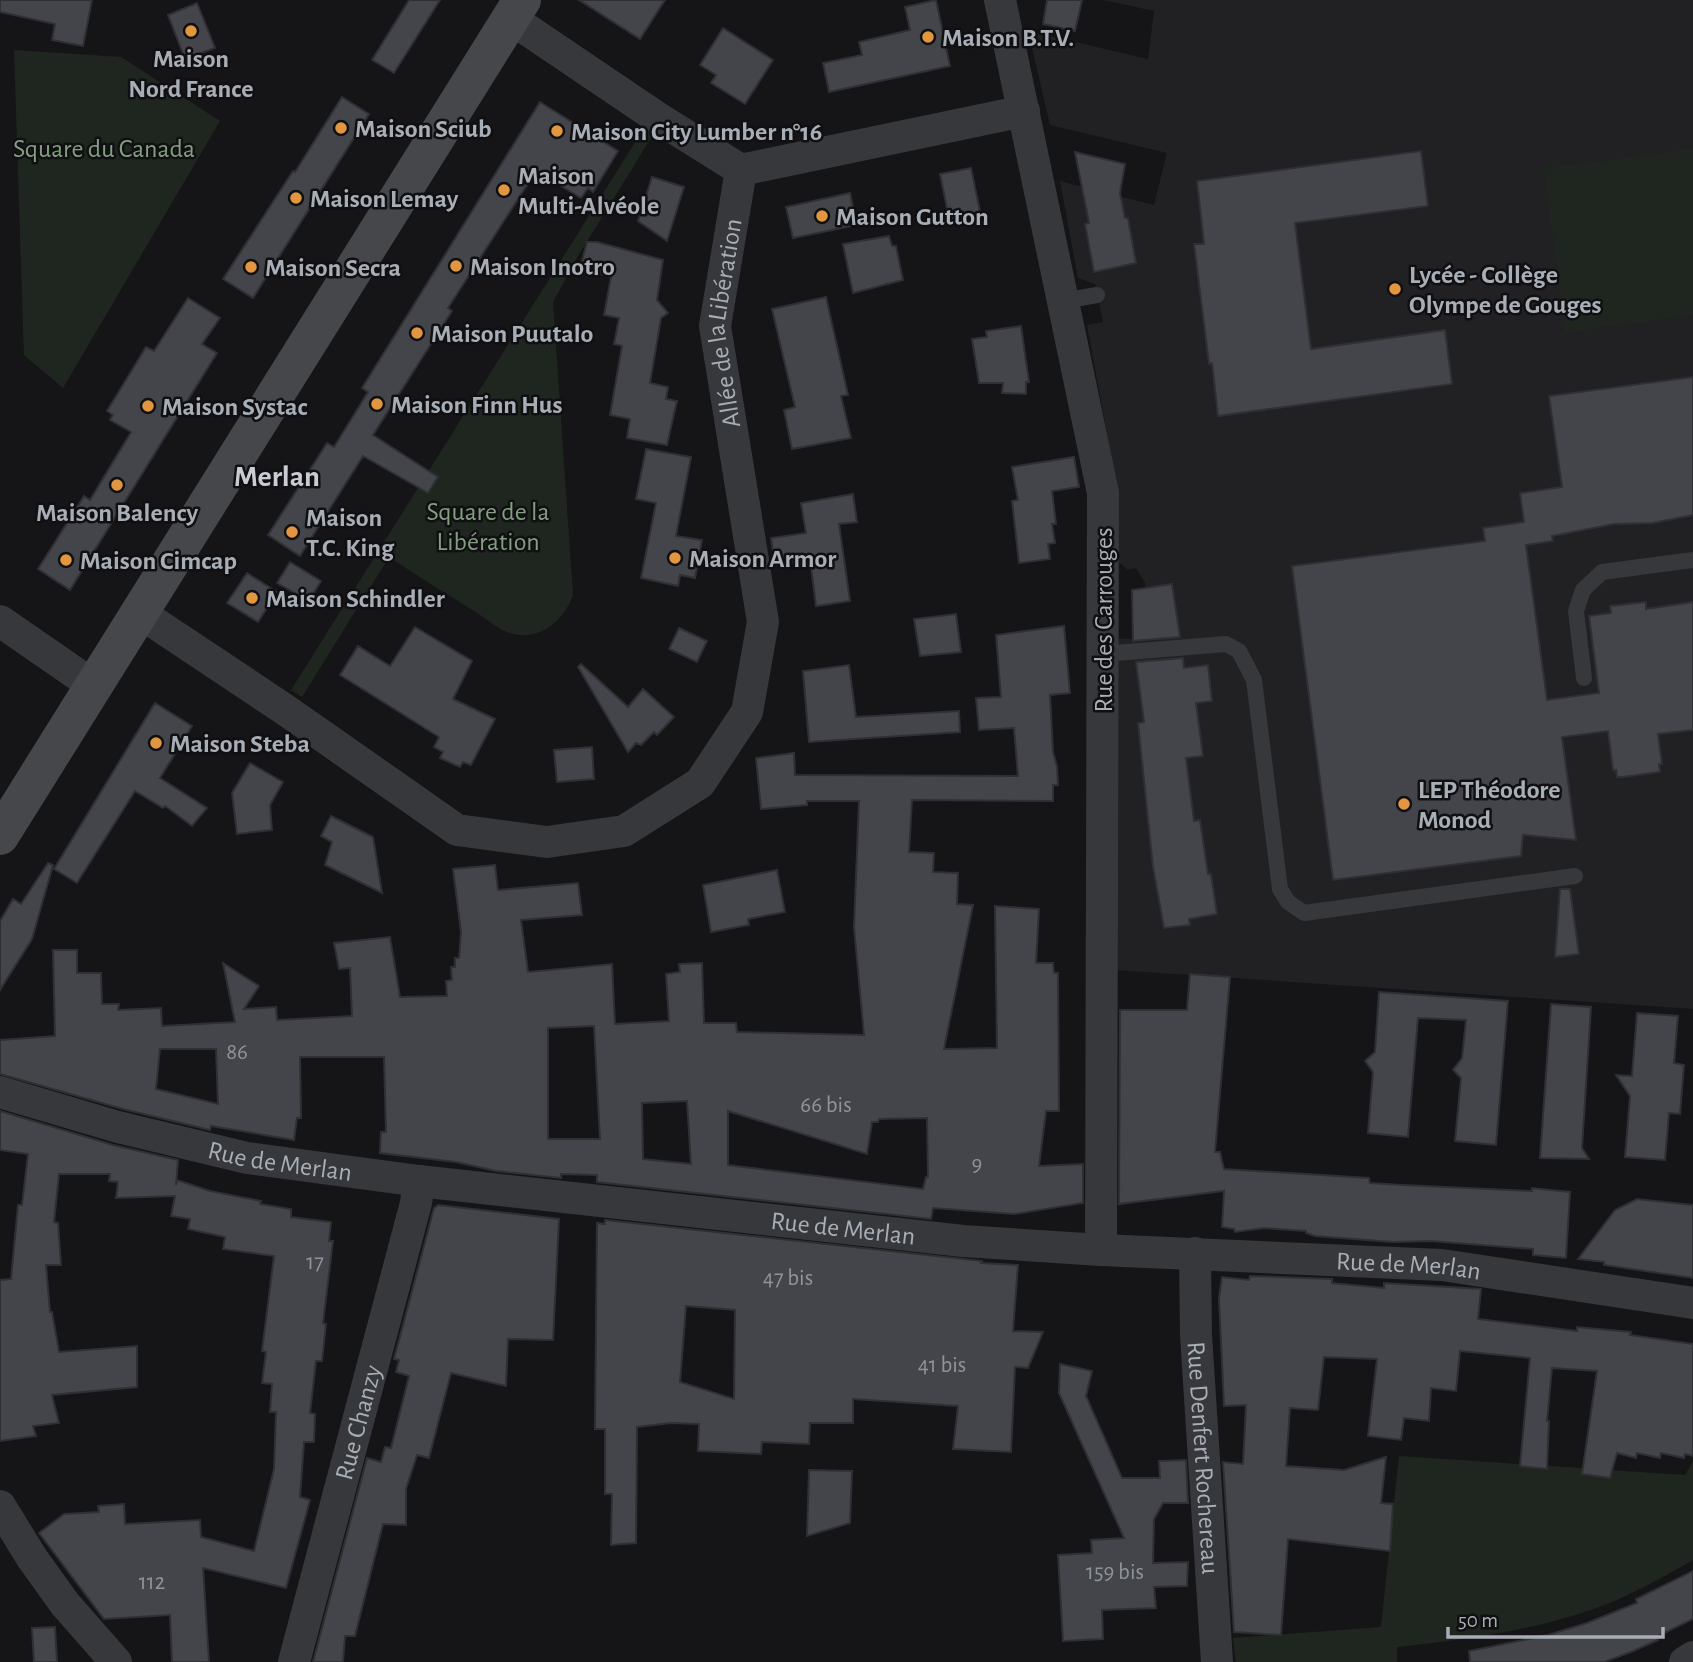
<svg xmlns="http://www.w3.org/2000/svg" width="1693" height="1662" font-family="'Alegreya Sans',sans-serif">
  <style>
    .built { fill: #212124 }
    .green { fill: #1f2620 }
    .building { fill: #44454a; stroke: #2f3033; stroke-width: 2; fill-rule: evenodd }
    .lines { fill: none; stroke-linecap: round; stroke-linejoin: round }
    .lane { stroke: #36383b; stroke-width: 16 }
    .street { stroke: #36383b; stroke-width: 32 }
    .secondary { stroke: #45474b; stroke-width: 38 }
    .poi-dot { fill: #e39640; stroke: #101012; stroke-width: 2.5 }
    .labels { text-anchor: middle; stroke-width: 5; stroke-linejoin: round; paint-order: stroke }
    .number-label { font-size: 23px; fill: #8f949b }
    .poi-label { font-size: 26px; font-weight: bold; fill: #a8aeb6; stroke: #101012; text-anchor: start }
    .park-label { font-size: 26px; fill: #839f80; stroke: #101012 }
    .street-label { font-size: 26px; fill: #a8aeb6; stroke: #101012 }
    .quarter-label { font-size: 30px; font-weight: bold; fill: #c9ccd2; stroke: #101012 }
  </style>
  <rect width="100%" height="100%" fill="#151517"/>
  <!-- built -->
  <path class="built" d="M1103,0H1693V1009L1115,970V639L1147,638L1145,583L1136,568L1128,570L1118,561V493L1087,325L1103,322L1095,284L1078,278L1060,181L1154,205L1167,153L1050,125L1028,31L1148,59L1154,11Z"/>
  <!-- green -->
  <path class="green" d="M14,50L121,57L220,121L63,388L24,355Z
    M646,125L656,130L578,256L553,302L573,595C564,621 539,642 510,633C498,630 487,619 477,613C448,595 418,576 389,557L302,697L291,690Z
    M1693,149V315L1565,332L1544,169Z
    M1399,1456L1685,1475L1693,1461V1560C1658,1580 1621,1601 1582,1613C1522,1632 1460,1640 1397,1647V1662H1236L1233,1638L1381,1627Z"/>
  <!-- building -->
  <path class="building" d="M0,0H92L83,46L52,40L55,24L0,12Z
    M409,0H440L394,73L372,60Z
    M579,0H665L640,39Z
    M936,0L950,66L829,92L823,63L862,55L859,42L910,30L905,7Z
    M1047,0H1082L1075,31L1043,24Z
    M197,3L215,48L185,59L168,15Z
    M723,28L773,60L745,104L711,83L716,75L700,65Z
    M342,97L369,114L253,298L223,279L293,171L295,172Z
    M540,102L618,151L593,192L588,188L581,198L536,171L448,308L452,311L373,435L438,477L428,493L363,456L300,556L268,535L327,443L334,447L368,392L362,388Z
    M1421,151L1428,206L1295,223L1311,349L1445,330L1452,384L1218,416L1212,363L1209,364L1194,244H1204L1197,181Z
    M1075,152L1125,164L1120,193L1125,218H1128L1136,263L1094,272L1085,224L1089,223Z
    M971,168L981,216L950,223L940,174Z
    M652,177L684,187L667,241L638,221Z
    M850,193L857,225L793,238L786,207Z
    M889,236L892,246H896L903,280L853,293L843,244Z
    M587,242H597L663,260L657,300L668,313L661,318L650,383L668,387L666,399L677,401L667,445L627,438L630,419L610,415L622,346L614,344L619,318L604,315L611,277L580,268Z
    M826,297L848,395L841,396L851,438L792,449L784,410L795,407L772,309Z
    M188,298L220,318L202,344L217,353L70,590L38,569L84,496L90,500L131,432L110,420L113,415L107,411L146,347L154,351Z
    M1021,326L1029,382H1026V394L1002,393L1003,383H979L972,339L987,337L986,331Z
    M1693,377V515L1653,523L1614,524L1552,536L1553,541L1526,545L1547,700L1599,693L1589,616L1611,613L1610,606L1646,602V609L1693,602V730L1658,734L1662,764H1659L1660,772L1623,777H1617L1616,770H1613L1608,731L1562,737L1576,840L1523,835L1521,856L1333,880L1292,566L1485,541L1483,528L1524,522L1520,493L1562,487L1549,396Z
    M646,449L691,457L676,536L702,540L695,578L680,575L678,586L641,578L656,503L636,499Z
    M1074,457L1079,487L1052,491L1056,524H1052L1055,543L1048,544L1050,559L1019,563L1012,501L1018,500L1012,467Z
    M853,494L857,522L839,524L850,601L816,606L810,559L775,564L771,538L806,533L801,503Z
    M290,562L321,581L309,601L277,583Z
    M247,573L277,592L258,622L227,603Z
    M1172,584L1180,637L1133,641L1132,590Z
    M956,614L961,652L920,656L914,619Z
    M1064,626L1070,693L1050,695L1053,752L1057,767L1058,785H1053V801L912,800L909,852L934,853L933,872L958,873L957,904L973,905L944,1049L997,1048L995,906L1039,909L1036,963H1053L1054,973H1058L1059,1111H1046L1039,1166L1083,1164V1203L1014,1214L933,1208L931,1219L597,1182V1175L561,1174V1178L496,1171L456,1162L380,1153L381,1132H386L384,1057H300L301,1118H297L294,1140L211,1126L210,1130L123,1109L0,1074V1040L55,1036L53,950H77V973H101L102,1004H119L118,1010L161,1008L162,1026L235,1022L223,963L259,986L244,1009L276,1007L277,1020L352,1016L350,968L339,969L334,943L390,937L400,997L447,996L446,981L452,980L451,967H455V958H459L461,932L453,869L495,865L498,890L578,883L582,915L521,920L528,972L612,964L615,1024L669,1021L666,974L680,972L679,964L702,963L704,1023H736L737,1032L864,1035L854,927L859,801H807V805L761,809L756,758L794,753L795,775L1018,776L1014,728L979,730L976,698L1001,697L996,635ZM594,1026L600,1139H548V1028ZM160,1049H216L218,1104L156,1089ZM687,1101L691,1164L643,1159L642,1103ZM728,1111L867,1154L872,1122H878L879,1119L927,1118L928,1177H926L923,1189L728,1165Z
    M415,627L472,661L453,699L495,719L471,765L463,762L460,767L440,758L443,752L434,747L439,737L340,675L358,646L390,666Z
    M679,628L707,641L697,662L669,649Z
    M1183,658L1184,668L1208,665L1212,701L1196,703L1203,756L1186,758L1194,821L1200,820L1208,874H1211L1217,914L1189,919L1190,925L1164,928L1153,867L1138,723L1144,722L1136,662Z
    M581,664L628,707L643,689L674,717L657,735L654,732L641,745L636,743L628,752L578,667Z
    M849,665L856,717L959,711L960,732L809,742L803,671Z
    M155,703L192,726L160,778L207,808L192,826L165,806L163,808L135,791L77,883L54,869Z
    M592,747L594,779L557,782L554,750Z
    M250,763L283,782L270,805L272,830L237,834L232,793Z
    M331,816L373,837L382,893L325,865L332,842L321,836Z
    M48,863L53,865L32,939L0,990V921L13,899L21,904Z
    M777,870L785,912L748,919L749,925L711,932L703,885Z
    M1560,889H1570L1579,954L1555,957Z
    M1190,974L1230,977L1215,1152H1220L1224,1169L1369,1178L1370,1183L1403,1185L1532,1191V1188L1570,1192L1566,1258L1533,1255V1249L1430,1241L1393,1242L1315,1236L1306,1233V1231L1264,1228L1235,1232L1234,1229L1222,1227L1224,1191L1119,1204L1120,1010H1187Z
    M1379,992L1508,1001L1496,1145L1455,1141L1461,1078L1453,1070L1462,1058L1466,1020L1418,1018L1408,1137L1368,1133L1373,1072L1365,1061L1375,1052Z
    M1551,1004L1591,1007L1582,1148L1589,1159L1540,1158Z
    M1637,1013L1678,1016L1674,1063L1684,1065L1680,1114L1669,1113L1665,1160L1625,1157L1630,1096L1616,1075L1632,1076Z
    M0,1111L113,1145L178,1160L176,1185L177,1180L210,1191L261,1201L260,1204L291,1209V1217L331,1222L329,1241H333L323,1323L326,1324L322,1361H316L310,1413L315,1414L314,1442H304L300,1497L310,1500L286,1588L203,1568L209,1662H172L170,1615L104,1619L39,1533L64,1514L99,1512L98,1506L124,1504L125,1524L200,1520L201,1537L254,1551L274,1469L276,1412H270L272,1384L262,1383L266,1352L262,1351L274,1256L223,1249L225,1237L188,1229L190,1219L171,1216L175,1196L116,1198L118,1182L109,1181L110,1174H59L54,1222L58,1223L61,1265H46L50,1312H52L59,1352L137,1346V1387L52,1395L59,1423L33,1426L36,1436L0,1441V1280L11,1279L18,1205H22L28,1154L0,1150Z
    M1637,1199L1693,1205V1278L1604,1265V1262L1578,1259L1615,1210Z
    M438,1205L559,1219L553,1340L508,1339L506,1386L451,1373L429,1458L417,1455L406,1489V1525L383,1524L355,1636H345L343,1662H313L367,1458L381,1462L385,1447L391,1448L409,1376L396,1372L399,1360L394,1359L434,1208Z
    M605,1220L982,1261L981,1263L1018,1265L1013,1331L1043,1332L1028,1368L1015,1367L1011,1452L953,1449L958,1406L853,1399V1423H810L809,1444L762,1442L761,1454L698,1451L699,1424L671,1423L637,1427L636,1543L611,1545L612,1494H605V1429H595L597,1223L605,1224ZM686,1306L735,1310L734,1399L680,1382Z
    M1250,1276L1332,1279V1283L1384,1288V1283L1481,1289L1478,1319L1577,1331V1327L1631,1332L1630,1335L1693,1344V1456L1685,1454L1684,1458L1661,1453L1660,1458L1637,1453L1636,1458L1617,1453L1610,1478L1582,1474L1597,1371L1552,1368L1547,1421H1549L1547,1469L1520,1466L1530,1358L1460,1351L1456,1391L1431,1388L1429,1421L1404,1418L1401,1440L1368,1436L1377,1359L1324,1357L1318,1410L1290,1408L1286,1466L1344,1470L1386,1457L1381,1503L1393,1504L1390,1551L1288,1539L1281,1635L1234,1632L1223,1462L1243,1464L1246,1405L1224,1406L1219,1298L1222,1277L1249,1280Z
    M1060,1364L1092,1371L1086,1396L1122,1478H1160L1159,1461L1186,1460L1188,1503H1163L1154,1519L1153,1563L1188,1562L1187,1586L1154,1587L1156,1608L1102,1610L1103,1639L1063,1641L1058,1555L1092,1553L1091,1540L1124,1538L1059,1393Z
    M809,1470L852,1471L850,1523L807,1536Z
    M1693,1571V1619L1656,1637L1658,1640L1631,1652L1604,1662H1470L1469,1651L1548,1635L1587,1623L1637,1603L1636,1599Z
    M55,1627L57,1662H34L32,1628Z"/>
  <g class="lines">
    <!-- lane -->
    <path class="lane" d="M1063,301L1097,295
      M1103,654L1226,644L1239,651L1254,680L1280,889L1288,902L1304,913L1575,876
      M1584,678L1576,611L1583,590L1602,572L1693,560"/>
    <!-- street -->
    <g class="street">
      <path d="M1000,0L1103,493L1101,1250"/>
      <path d="M510,18L658,118L741,170L1024,111"/>
      <path id="s1" d="M140,613L287,711L457,830L547,842L624,831L700,783L747,712L763,622L715,326L741,170"/>
      <path d="M0,621L94,686"/>
      <path id="s2" d="M0,1092L118,1127L247,1158L419,1181L963,1241L1101,1250L1442,1265L1693,1303"/>
      <path id="s3" d="M1195,1253L1196,1335L1217,1662"/>
      <path d="M0,1506L32,1558L65,1604L116,1662"/>
      <path id="s4" d="M294,1662L416,1203L419,1181"/>
      <path d="M1685,1662L1693,1657"/>
    </g>
    <!-- secondary -->
    <path class="secondary" d="M0,836L522,0"/>
  </g>
  <!-- markers -->
  <g class="poi-dot">
    <circle cx="191" cy="31" r="7"/>
    <circle cx="928" cy="37" r="7"/>
    <circle cx="341" cy="128" r="7"/>
    <circle cx="557" cy="131" r="7"/>
    <circle cx="504" cy="190" r="7"/>
    <circle cx="296" cy="198" r="7"/>
    <circle cx="822" cy="216" r="7"/>
    <circle cx="456" cy="266" r="7"/>
    <circle cx="251" cy="267" r="7"/>
    <circle cx="1395" cy="289" r="7"/>
    <circle cx="417" cy="333" r="7"/>
    <circle cx="377" cy="404" r="7"/>
    <circle cx="148" cy="406" r="7"/>
    <circle cx="117" cy="485" r="7"/>
    <circle cx="292" cy="532" r="7"/>
    <circle cx="675" cy="558" r="7"/>
    <circle cx="66" cy="560" r="7"/>
    <circle cx="252" cy="598" r="7"/>
    <circle cx="156" cy="743" r="7"/>
    <circle cx="1404" cy="804" r="7"/>
  </g>
  <g class="labels">
    <!-- number labels -->
    <g class="number-label">
      <text x="237" y="1059">86</text>
      <text x="826" y="1112">66 bis</text>
      <text x="977" y="1171">9</text>
      <text x="315" y="1269">17</text>
      <text x="788" y="1285">47 bis</text>
      <text x="942" y="1372">41 bis</text>
      <text x="1115" y="1579">159 bis</text>
      <text x="152" y="1589">112</text>
    </g>
    <!-- poi labels -->
    <g class="poi-label">
      <text x="942" y="46">Maison B.T.V.</text>
      <text x="191" y="67" text-anchor="middle">Maison<tspan x="191" dy="30">Nord France</tspan></text>
      <text x="355" y="137">Maison Sciub</text>
      <text x="571" y="140">Maison City Lumber n°16</text>
      <text x="518" y="184">Maison<tspan x="518" dy="30">Multi-Alvéole</tspan></text>
      <text x="310" y="207">Maison Lemay</text>
      <text x="836" y="225">Maison Gutton</text>
      <text x="470" y="275">Maison Inotro</text>
      <text x="265" y="276">Maison Secra</text>
      <text x="1409" y="283">Lycée - Collège<tspan x="1409" dy="30">Olympe de Gouges</tspan></text>
      <text x="431" y="342">Maison Puutalo</text>
      <text x="391" y="413">Maison Finn Hus</text>
      <text x="162" y="415">Maison Systac</text>
      <text x="117" y="521" text-anchor="middle">Maison Balency</text>
      <text x="306" y="526">Maison<tspan x="306" dy="30">T.C. King</tspan></text>
      <text x="689" y="567">Maison Armor</text>
      <text x="80" y="569">Maison Cimcap</text>
      <text x="266" y="607">Maison Schindler</text>
      <text x="170" y="752">Maison Steba</text>
      <text x="1418" y="798">LEP Théodore<tspan x="1418" dy="30">Monod</tspan></text>
    </g>
    <!-- park labels -->
    <g class="park-label">
      <text x="104" y="157">Square du Canada</text>
      <text x="488" y="520">Square de la<tspan x="488" dy="30">Libération</tspan></text>
    </g>
    <!-- street labels -->
    <g class="street-label">
      <text dy="9" stroke="none"><textPath href="#s1" startOffset="1122">Allée de la Libération</textPath></text>
      <text transform="translate(1103 620) rotate(-90)" y="9">Rue des Carrouges</text>
      <text dy="9" stroke="none"><textPath href="#s2" startOffset="289">Rue de Merlan</textPath></text>
      <text dy="9" stroke="none"><textPath href="#s2" startOffset="856">Rue de Merlan</textPath></text>
      <text dy="9" stroke="none"><textPath href="#s2" startOffset="1423">Rue de Merlan</textPath></text>
      <text dy="9" stroke="none"><textPath href="#s4" startOffset="248">Rue Chanzy</textPath></text>
      <text dy="9" stroke="none"><textPath href="#s3" startOffset="205">Rue Denfert Rochereau</textPath></text>
    </g>
    <!-- quarter labels -->
    <g class="quarter-label">
      <text x="277" y="486">Merlan</text>
    </g>
  </g>
  <!-- scale -->
  <path d="M1448 1627v10h215v-10" fill="none" stroke="#a8aeb6" stroke-width="3.5"/>
  <text x="1458" y="1627" font-size="21" fill="#a8aeb6" stroke="#101012" stroke-width="5" paint-order="stroke">50 m</text>
</svg>
